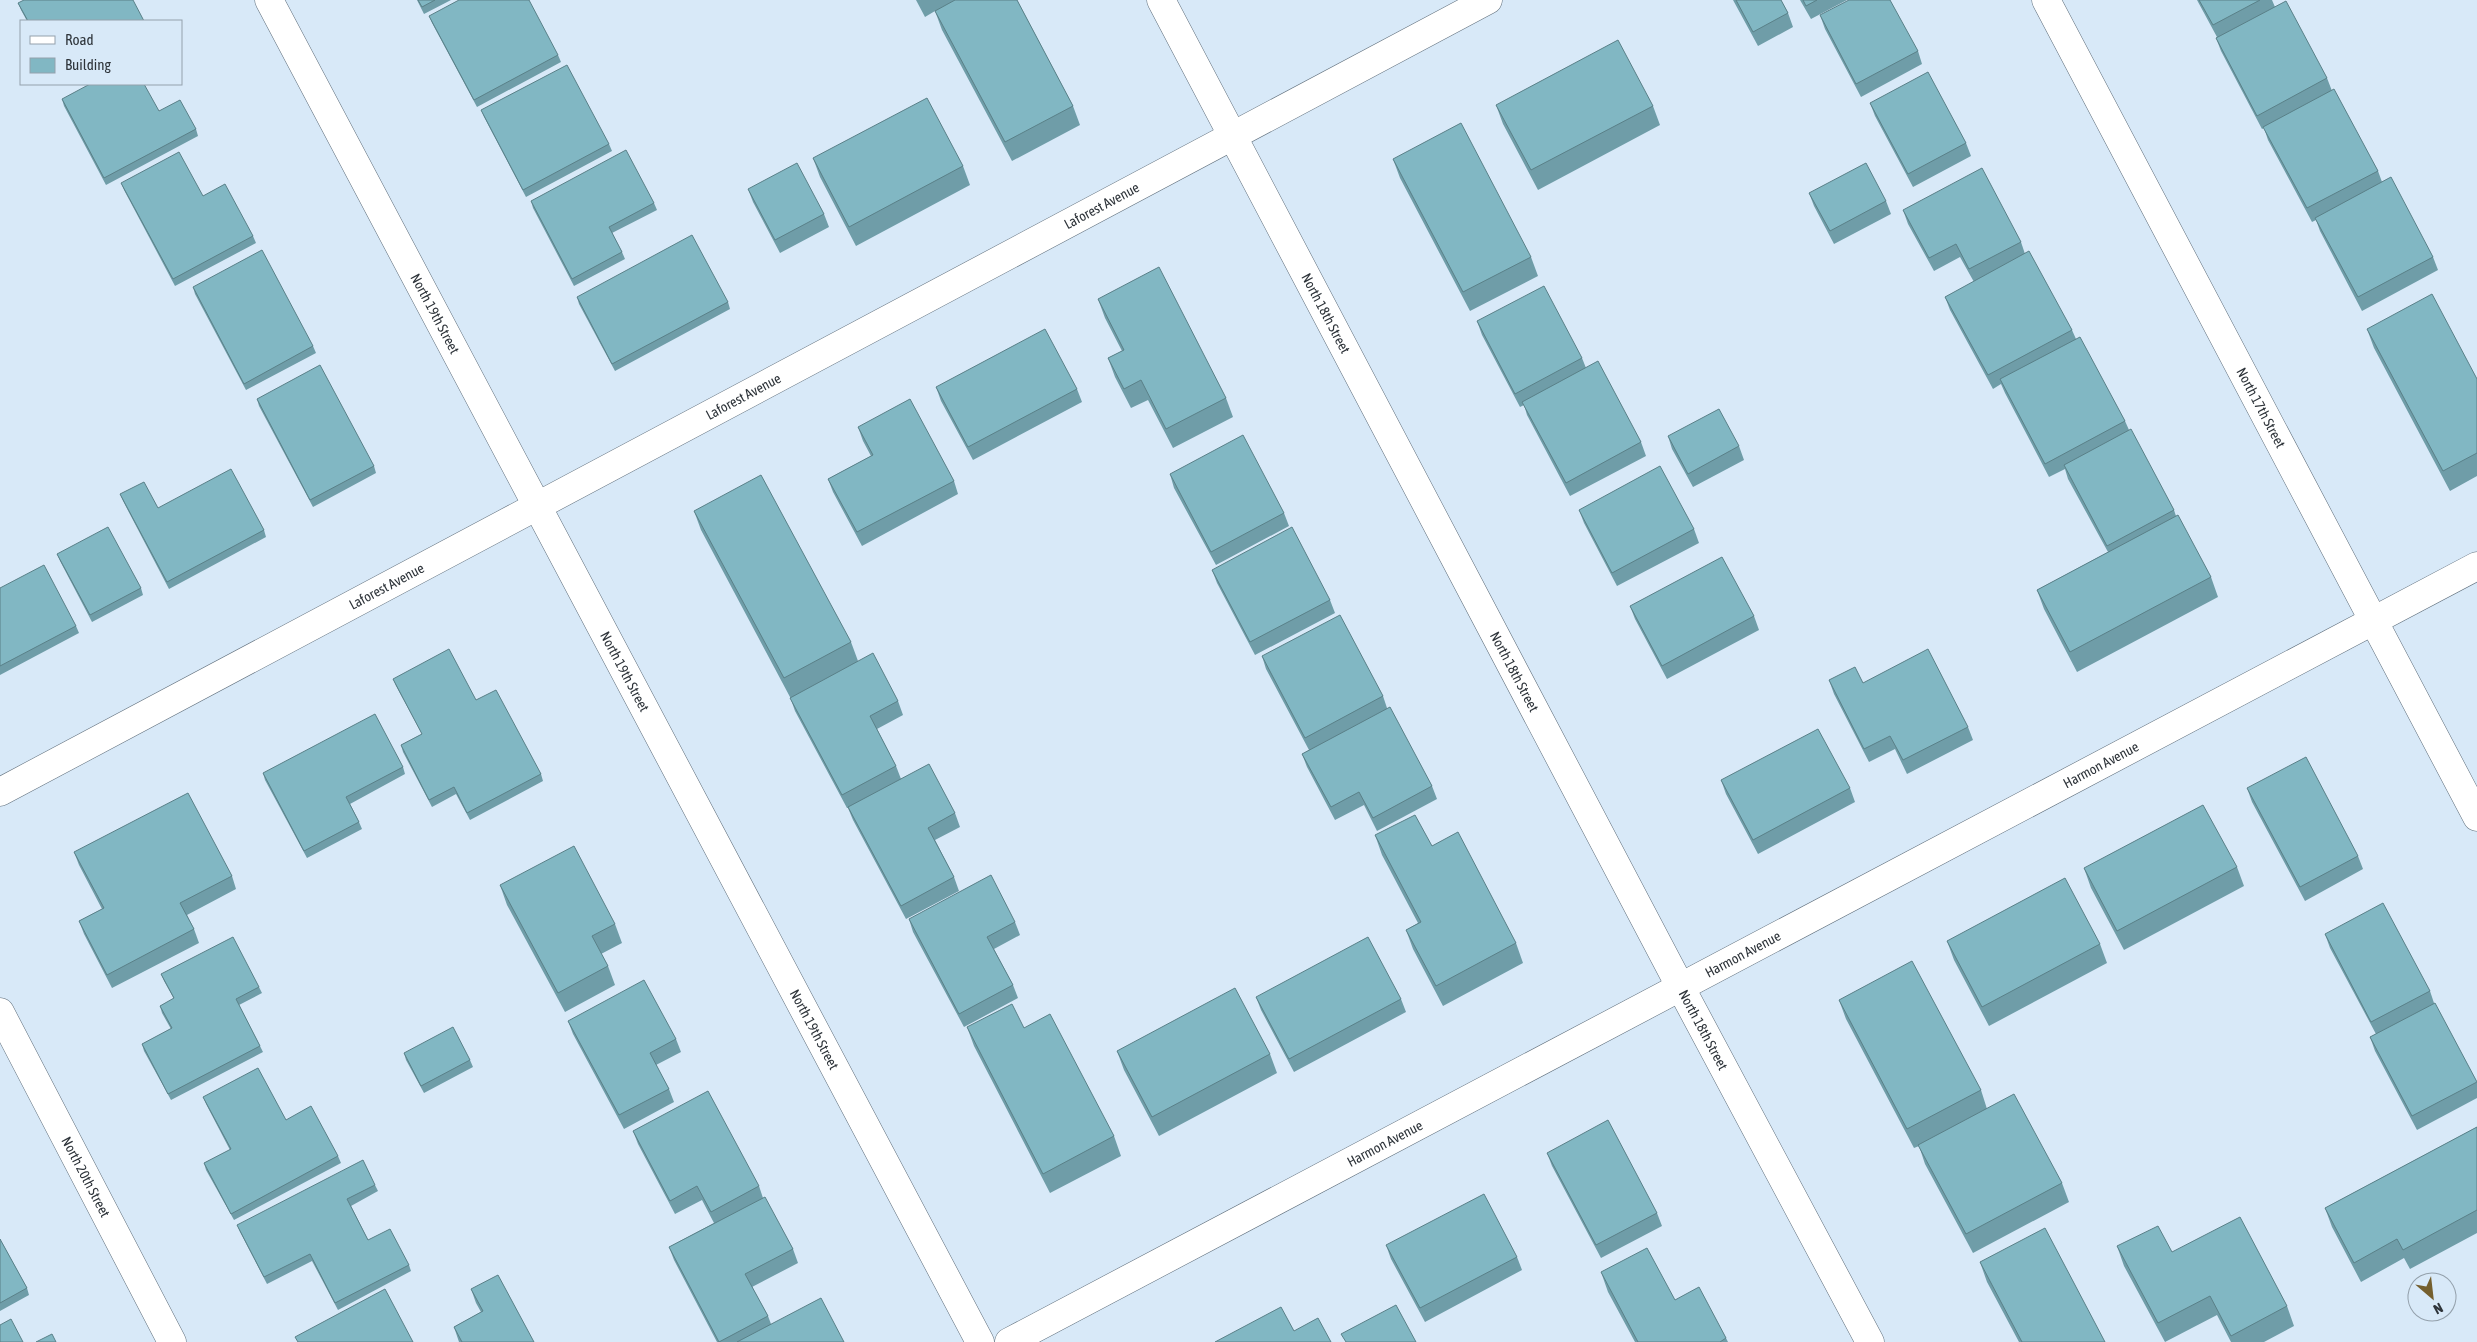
<svg xmlns="http://www.w3.org/2000/svg" width="2477" height="1342" font-family="'Asap Condensed',sans-serif">
  <style>
    .lines { fill: none; stroke-linecap: round; stroke-linejoin: round }
    .minor-casing { stroke: #5f6e7b; stroke-width: 29 }
    .minor { stroke: #fff; stroke-width: 28 }
    .wall { fill: #6f9da8 }
    .building { fill: #81b7c3; stroke: #5a8088 }
    .labels { text-anchor: middle; stroke-width: 4.5; stroke-linejoin: round; paint-order: stroke }
    .street-label { font-size: 14px; fill: #2e343a; stroke: #d8e9f8 }
  </style>
  <rect width="100%" height="100%" fill="#d8e9f8"/>
  <g class="lines">
    <defs>
      <g id="minor">
        <path id="s1" d="M269,0L980,1342"/>
        <path id="s2" d="M1161,0L1681,988L1870,1342"/>
        <path id="s3" d="M2046,0L2477,817"/>
        <path id="s4" d="M0,792L1488,0"/>
        <path id="s5" d="M0,1012L172,1342"/>
        <path id="s6" d="M1009,1342L2477,566"/>
      </g>
    </defs>
    <!-- minor casing -->
    <use href="#minor" class="minor-casing"/>
    <!-- minor -->
    <use href="#minor" class="minor"/>
  </g>
  <!-- wall -->
  <path class="wall" d="M417,0H451L424,14Z
    M916,0H1017L1073,106L1080,125L1012,161L942,30L935,11L925,17Z
    M1733,0H1781L1788,13L1793,27L1758,46Z
    M1800,0H1847L1811,19Z
    M2197,0H2272L2275,7L2327,78L2332,91L2378,171L2382,182L2433,257L2438,270L2362,311L2320,231L2316,220L2312,222L2268,140L2264,128L2262,129L2221,51L2216,38L2217,37Z
    M18,3L144,21H27L21,10Z
    M1820,15L1918,51L1922,64L1861,97L1825,29Z
    M429,16L558,55L561,62L477,107L432,23Z
    M62,99L159,111L196,129L198,136L106,185L64,106Z
    M1870,103L1966,143L1971,156L1913,187L1875,116Z
    M1496,105L1653,106L1660,125L1538,190L1503,124Z
    M481,110L609,144L612,151L526,197L484,117Z
    M813,158L963,166L970,185L856,246L820,177Z
    M1393,159L1531,257L1538,276L1470,311L1400,178Z
    M121,183L203,196L253,236L256,243L175,286L124,190Z
    M748,189L824,214L829,227L780,253L753,202Z
    M1809,193L1886,201L1891,214L1834,244L1814,206Z
    M531,201L654,203L657,210L612,233L622,252L625,259L574,286L533,208Z
    M1903,210L2021,242L2025,254L2072,330L2076,339L2125,421L2129,430L2174,510L2176,516L2211,577L2218,597L2077,672L2044,609L2037,590L2108,552L2068,479L2065,469L2049,477L2005,393L2001,384L1993,389L1950,310L1945,297L1974,282L1960,257L1934,271L1908,224Z
    M193,287L313,346L316,353L246,390L195,294Z
    M577,297L728,302L730,309L615,371L579,304Z
    M1098,299L1226,398L1233,417L1173,448L1148,400L1131,408L1115,377L1108,358L1122,351L1105,318Z
    M1477,321L1582,358L1586,368L1641,442L1646,456L1570,496L1527,415L1524,405L1520,407L1482,335Z
    M2367,329L2477,379V476L2450,491L2374,348Z
    M936,387L1077,389L1082,402L973,460L941,401Z
    M257,399L374,466L376,473L313,507L259,406Z
    M858,427L954,481L958,494L862,546L833,492L828,479L871,456L863,441Z
    M1668,436L1739,446L1744,460L1693,487L1672,449Z
    M1170,474L1284,513L1289,526L1216,565L1174,488Z
    M120,494L158,508L264,530L266,537L169,589L123,501Z
    M1579,510L1694,529L1699,543L1617,586L1584,523Z
    M694,511L851,642L858,661L898,701L903,715L877,729L896,766L901,779L955,813L960,827L935,840L954,877L959,891L906,919L853,820L848,808H847L795,711L790,697L701,530Z
    M57,554L141,588L143,595L92,622L60,561Z
    M1212,570L1330,600L1335,613L1255,655L1217,583Z
    M0,588L76,626L79,633L0,675Z
    M1630,606L1754,616L1759,630L1667,679L1635,619Z
    M1262,656L1383,696L1387,708L1432,786L1437,799L1377,831L1364,805L1335,820L1307,767L1302,754L1309,750L1266,669Z
    M393,679L476,700L541,774L543,781L470,820L456,794L432,807L403,752L401,745L422,734L396,686Z
    M1829,680L1863,683L1968,727L1973,740L1907,774L1895,749L1869,762L1834,694Z
    M403,767L405,774L350,804L359,822L362,829L307,858L265,780L263,773Z
    M1721,780L1850,788L1855,802L1758,854L1726,794Z
    M2247,788L2358,856L2363,869L2305,901L2252,802Z
    M1375,835L1516,943L1523,963L1443,1006L1413,949L1406,930L1418,923L1382,855Z
    M74,852L232,876L236,889L187,915L194,929L199,943L112,988L84,934L79,921L102,909L79,865Z
    M2237,867L2244,886L2124,950L2091,888L2084,868Z
    M500,885L615,924L622,943L601,954L608,966L615,985L565,1012L507,905Z
    M909,919L1015,922L1020,935L994,949L1013,985L1018,998L964,1027L913,932Z
    M2325,934L2430,991L2434,1003L2477,1083V1098L2417,1130L2375,1051L2370,1037L2376,1034L2330,948Z
    M1947,941L2100,944L2107,963L1989,1026L1954,960Z
    M161,974L259,987L262,993L239,1005L260,1046L263,1052L171,1100L144,1051L142,1044L171,1029L162,1013L160,1006L174,999L164,981Z
    M1256,997L1401,999L1406,1012L1294,1072L1261,1010Z
    M1839,1000L1981,1090L1987,1109L2062,1183L2069,1202L1973,1253L1925,1164L1919,1146L1914,1148L1846,1019Z
    M568,1021L676,1039L681,1052L656,1065L669,1089L674,1102L624,1129L573,1034Z
    M967,1027L1024,1028L1114,1136L1121,1156L1050,1193L974,1046Z
    M1117,1051L1270,1054L1277,1073L1159,1136L1124,1070Z
    M404,1053L470,1060L473,1067L424,1093L406,1060Z
    M203,1097L286,1120L338,1156L341,1163L234,1220L206,1170L204,1163L230,1150L206,1104Z
    M2477,1127V1233L2410,1269L2404,1258L2361,1282L2332,1227L2325,1208Z
    M633,1131L759,1186L763,1198L793,1249L798,1263L752,1287L768,1316L771,1324L844,1342H717L674,1260L669,1247L714,1223L702,1200L675,1214L638,1144Z
    M1547,1153L1657,1213L1662,1226L1601,1258L1552,1166Z
    M375,1185L378,1191L351,1206L368,1240L409,1265L411,1271L338,1310L312,1261L267,1284L240,1232L237,1225Z
    M0,1239L27,1288L29,1295L0,1311Z
    M1386,1245L1517,1257L1522,1270L1425,1322L1391,1259Z
    M2117,1246L2287,1306L2294,1326L2264,1342H2231L2217,1315L2165,1342L2124,1266Z
    M1980,1262L2105,1342H2019L1987,1282Z
    M1601,1272L1675,1300L1726,1338L1728,1342H1635L1608,1292Z
    M471,1289L534,1342H459L454,1327L481,1312L476,1303Z"/>
  <!-- building -->
  <path class="building" d="M24,0H133L144,21H28L18,3Z
    M418,0H435L422,7Z
    M459,0H529L558,55L474,100L429,16Z
    M955,0H1017L1073,106L1005,142L935,11Z
    M1736,0H1781L1788,13L1753,32Z
    M1803,0H1817L1806,6Z
    M1849,0H1890L1918,51L1856,84L1820,15Z
    M2199,0H2260L2213,25Z
    M2286,1L2327,78L2257,116L2216,38Z
    M1618,40L1653,106L1531,170L1496,105Z
    M567,65L609,144L523,190L481,110Z
    M1928,72L1966,143L1908,174L1870,103Z
    M90,84H144L159,111L180,100L196,129L104,178L62,99Z
    M2334,89L2378,171L2307,208L2263,127Z
    M927,98L963,166L849,227L813,158Z
    M1461,123L1531,257L1463,292L1393,159Z
    M626,150L654,203L609,227L622,252L572,279L531,201Z
    M179,152L203,196L225,184L253,236L173,279L121,183Z
    M797,163L824,214L775,240L748,189Z
    M1866,163L1886,201L1830,231L1809,193Z
    M1982,168L2021,242L1969,269L1956,244L1929,258L1903,210Z
    M2391,177L2433,257L2358,297L2315,218Z
    M692,235L728,302L612,364L577,297Z
    M262,250L313,346L244,384L193,287Z
    M2029,251L2072,330L1988,375L1945,297Z
    M1159,267L1226,398L1166,429L1141,380L1124,389L1108,358L1124,350L1098,299Z
    M1544,286L1582,358L1515,394L1477,321Z
    M2432,294L2477,379V453L2443,471L2367,329Z
    M1045,329L1077,389L968,447L936,387Z
    M2080,337L2125,421L2045,464L2000,379Z
    M1598,361L1641,442L1566,483L1522,402Z
    M320,365L374,466L310,500L257,399Z
    M910,399L954,481L857,532L828,479L873,455L858,427Z
    M1719,409L1739,446L1688,474L1668,436Z
    M2131,429L2174,510L2107,546L2064,465Z
    M1243,435L1284,513L1211,552L1170,474Z
    M1660,466L1694,529L1612,573L1579,510Z
    M231,469L264,530L167,582L120,494L144,482L158,508Z
    M761,475L851,642L784,678L694,511Z
    M2178,515L2211,577L2070,652L2037,590Z
    M108,527L141,588L90,615L57,554Z
    M1292,527L1330,600L1250,642L1212,570Z
    M1722,557L1754,616L1662,666L1630,606Z
    M44,565L76,626L0,666V588Z
    M1340,615L1383,696L1305,738L1262,656Z
    M449,649L476,700L496,690L541,774L467,813L454,787L429,800L401,745L422,734L393,679Z
    M1928,649L1968,727L1903,760L1890,736L1864,749L1829,680L1855,667L1863,683Z
    M873,653L898,701L870,716L896,766L842,795L790,698Z
    M1390,707L1432,786L1373,818L1359,792L1331,807L1302,754Z
    M375,714L403,767L346,797L359,822L304,851L263,773Z
    M1818,729L1850,788L1753,840L1721,780Z
    M2306,757L2358,856L2300,887L2247,788Z
    M929,764L955,813L928,828L954,877L901,906L848,807Z
    M188,793L232,876L180,903L194,929L107,975L79,921L104,908L74,852Z
    M2203,805L2237,867L2117,931L2084,868Z
    M1415,815L1432,846L1458,832L1516,943L1436,986L1406,930L1421,922L1375,835Z
    M574,846L615,924L592,936L608,966L558,993L500,885Z
    M991,875L1015,922L987,937L1013,985L959,1014L909,919Z
    M2065,878L2100,944L1982,1007L1947,941Z
    M2383,903L2430,991L2371,1022L2325,934Z
    M233,937L259,987L236,999L260,1046L168,1094L142,1044L172,1028L160,1006L174,998L161,974Z
    M1368,937L1401,999L1289,1059L1256,997Z
    M1912,961L1981,1090L1907,1129L1839,1000Z
    M644,980L676,1039L650,1053L669,1089L619,1115L568,1021Z
    M1235,988L1270,1054L1152,1117L1117,1051Z
    M2435,1003L2477,1082L2412,1116L2370,1037Z
    M1012,1004L1024,1028L1050,1014L1114,1136L1043,1174L967,1027Z
    M453,1027L470,1060L421,1086L404,1053Z
    M258,1068L286,1120L311,1106L338,1156L231,1214L204,1163L231,1149L203,1097Z
    M708,1091L759,1186L711,1212L697,1186L670,1201L633,1131Z
    M2014,1094L2062,1183L1966,1234L1918,1145Z
    M1608,1120L1657,1213L1596,1245L1547,1153Z
    M2477,1127V1210L2403,1250L2397,1239L2354,1263L2325,1208Z
    M363,1160L375,1185L347,1199L368,1240L390,1229L409,1265L335,1303L310,1254L264,1277L237,1225Z
    M1484,1194L1517,1257L1420,1308L1386,1245Z
    M765,1197L793,1249L745,1274L768,1316L719,1342L669,1247Z
    M2240,1217L2287,1306L2231,1336L2210,1296L2158,1323L2117,1246L2158,1226L2172,1252Z
    M2045,1228L2105,1342H2022L1980,1262Z
    M0,1239L27,1288L0,1303Z
    M1647,1248L1675,1300L1699,1287L1726,1338L1720,1342H1638L1601,1272Z
    M498,1275L534,1342H462L454,1327L483,1311L471,1289Z
    M385,1289L413,1342H298L295,1337Z
    M821,1298L844,1342H737Z
    M1396,1305L1416,1342H1346L1341,1334Z
    M1281,1307L1294,1331L1318,1318L1331,1342H1215Z
    M11,1319L23,1342H0V1325Z
    M52,1334L56,1342H36Z"/>
  <g class="labels">
    <!-- street labels -->
    <g class="street-label">
      <text dy="5" stroke="none"><textPath href="#s4" startOffset="1248">Laforest Avenue</textPath></text>
      <text dy="5" stroke="none"><textPath href="#s1" startOffset="355">North 19th Street</textPath></text>
      <text dy="5" stroke="none"><textPath href="#s2" startOffset="354">North 18th Street</textPath></text>
      <text dy="5" stroke="none"><textPath href="#s4" startOffset="842">Laforest Avenue</textPath></text>
      <text dy="5" stroke="none"><textPath href="#s3" startOffset="461">North 17th Street</textPath></text>
      <text dy="5" stroke="none"><textPath href="#s4" startOffset="438">Laforest Avenue</textPath></text>
      <text dy="5" stroke="none"><textPath href="#s1" startOffset="760">North 19th Street</textPath></text>
      <text dy="5" stroke="none"><textPath href="#s2" startOffset="759">North 18th Street</textPath></text>
      <text dy="5" stroke="none"><textPath href="#s6" startOffset="1235">Harmon Avenue</textPath></text>
      <text dy="5" stroke="none"><textPath href="#s6" startOffset="830">Harmon Avenue</textPath></text>
      <text dy="5" stroke="none"><textPath href="#s1" startOffset="1165">North 19th Street</textPath></text>
      <text dy="5" stroke="none"><textPath href="#s2" startOffset="1164">North 18th Street</textPath></text>
      <text dy="5" stroke="none"><textPath href="#s6" startOffset="425">Harmon Avenue</textPath></text>
      <text dy="5" stroke="none"><textPath href="#s5" startOffset="186">North 20th Street</textPath></text>
    </g>
  </g>
  <!-- legend -->
  <rect x="20" y="20" width="162" height="65" fill="#d8e9f8" stroke="#94a1ac"/>
  <rect x="30" y="36" width="25" height="8" fill="#ffffff" stroke="#94a1ac"/>
  <text x="65" y="45" font-size="15" fill="#2e343a">Road</text>
  <rect x="30" y="58" width="25" height="15" fill="#81b7c3" stroke="#94a1ac"/>
  <text x="65" y="70" font-size="15" fill="#2e343a">Building</text>
  <!-- north arrow -->
  <g transform="translate(2432 1297) rotate(152)"><circle r="24" fill="#d8e9f8" stroke="#94a1ac"/>
  <path d="M0-4L9 19L0 12L-9 19Z" fill="#745f2e"/>
  <text y="-8" font-size="14" font-weight="bold" text-anchor="middle" fill="#2e343a">N</text>
  </g>
</svg>
